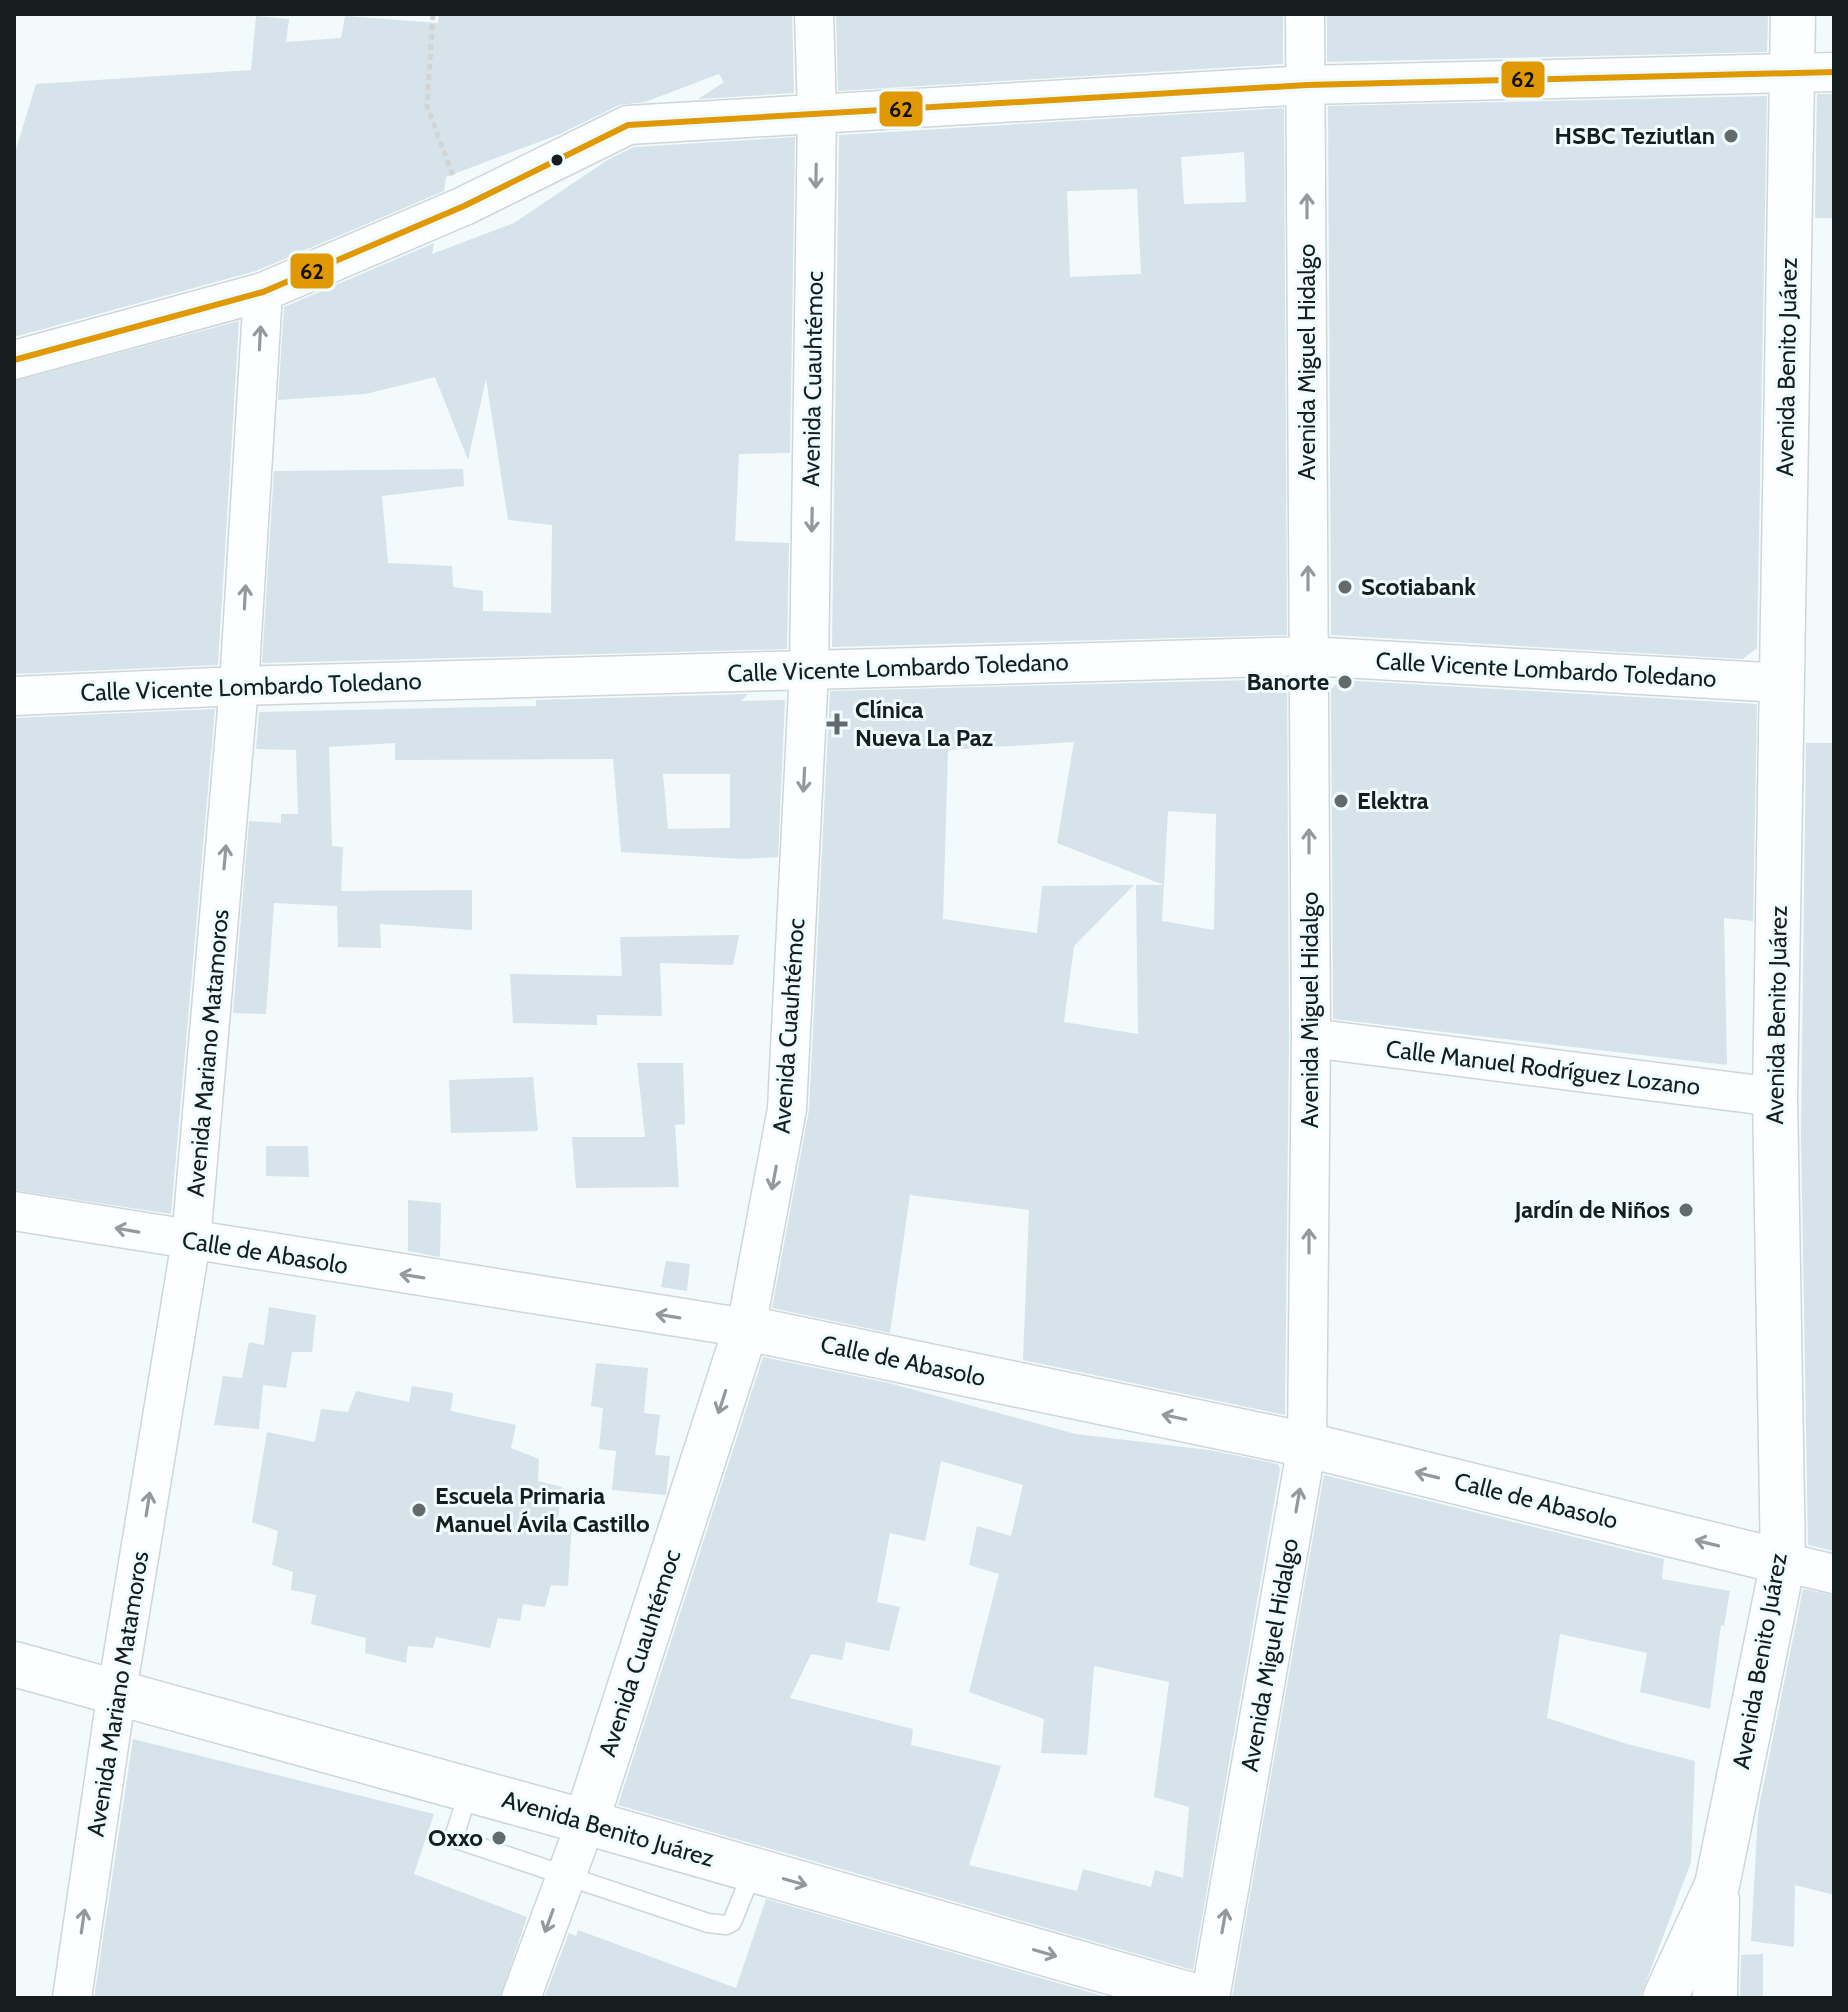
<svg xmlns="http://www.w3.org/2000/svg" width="1848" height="2012" font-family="Cabin,sans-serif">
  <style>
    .building { fill: #d6e3ea; fill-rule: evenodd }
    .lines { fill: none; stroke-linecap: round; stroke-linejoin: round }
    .lane-casing { stroke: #ced6d8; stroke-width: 21 }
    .street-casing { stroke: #ced6d8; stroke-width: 41 }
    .primary-casing { stroke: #ced6d8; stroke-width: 47 }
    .path { stroke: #d3d5d5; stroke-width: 5; stroke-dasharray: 6 4; stroke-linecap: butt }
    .lane { stroke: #fdfeff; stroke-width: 18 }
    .street { stroke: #fdfeff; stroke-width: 38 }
    .primary { stroke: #fdfeff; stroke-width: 44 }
    .bus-1-casing { stroke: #effcff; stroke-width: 12 }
    .bus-1 { stroke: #e09803; stroke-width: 6 }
    .oneway { stroke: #95999a }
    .poi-dot { fill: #626a6c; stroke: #effcff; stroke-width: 3 }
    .bus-dot { fill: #151d1f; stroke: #effcff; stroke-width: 3 }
    .labels { text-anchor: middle; stroke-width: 6; stroke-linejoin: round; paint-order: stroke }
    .poi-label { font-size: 24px; font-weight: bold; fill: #151d1f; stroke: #effcff; text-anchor: end }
    .street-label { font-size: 24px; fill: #151d1f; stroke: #effcff }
    .line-badge { stroke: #effcff; stroke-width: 3 }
    .pale-badge-label { font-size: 22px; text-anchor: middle; font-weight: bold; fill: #111 }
  </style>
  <rect width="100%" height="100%" fill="#f2fafc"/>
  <!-- building -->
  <path class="building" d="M439,14H792L794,93L698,99L724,82L719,74L645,102L619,105L560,134L446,177L444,191L256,271L14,337V156L36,84L251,70L256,16L289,19L286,42L341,38L345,16L438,23Z
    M836,14H1283V64L838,91Z
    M1327,14H1768L1767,52L1327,62Z
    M1817,94H1834V218H1815Z
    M1767,96L1757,648L1743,659L1331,635L1328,106Z
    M1284,108L1287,635L832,647L839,135ZM1244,152L1246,202L1184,204L1181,157ZM1137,189L1141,274L1070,277L1067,191Z
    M795,137L790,453L739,454L735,541L789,543L787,649L262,663L274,471L463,469L464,486L382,496L388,563L452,566L453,587L483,591V611L551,613L552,525L508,520L486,379L468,460L435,377L365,394L278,400L284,307L434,243L432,254L514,223L609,159L634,147Z
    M239,321L218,665L14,674V381Z
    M1287,679L1289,1038L1285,1415L1023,1360L1029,1210L910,1195L890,1333L772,1308L809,1110L830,691ZM1074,742L1057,843L1164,885H1136L1138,1034L1064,1022L1074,946L1134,885L1042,886L1037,933L943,919L948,750ZM1168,811L1216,814L1214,930L1162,921Z
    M1340,680L1757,704L1753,921L1724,918L1727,1065L1333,1019L1331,689Z
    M748,694L741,701L785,700L778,857L744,859L621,852L613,759L395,760V743L329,747L332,846L343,847L341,891L472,890V930L380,924L381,948L338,947L337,906L274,903L266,1014L233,1013L249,821L281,823V814H298L296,750L256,749L259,712L536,706V700ZM663,774H730V828L668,829Z
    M215,709L171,1214L14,1190V718Z
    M1806,743H1834V1551L1808,1545L1801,1134Z
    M739,935L733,965L660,963L662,1016L597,1015V1025L513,1023L510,974L622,976L620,937Z
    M637,1063H683L685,1124L675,1125L679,1187L576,1188L572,1137H645Z
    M533,1077L538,1131L451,1133L449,1080Z
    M266,1146H308L309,1177L266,1176Z
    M408,1200L441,1203L440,1257L408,1251Z
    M666,1261L690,1264L687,1291L661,1287Z
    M269,1307L316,1315L312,1352H292L286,1388L263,1385L259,1429L214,1425L223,1376L242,1378L249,1342L264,1345Z
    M763,1357L889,1383L1076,1434L1209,1450L1278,1464L1280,1469L1193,1970L618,1805ZM941,1461L1023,1485L1011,1536L977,1526L969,1565L999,1574L969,1692L1044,1719L1041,1753L1087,1755L1094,1666L1169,1682L1154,1797L1189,1807L1183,1878L1155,1870L1151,1887L1083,1869L1077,1891L969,1865L1001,1766L911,1745L913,1729L790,1698L811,1654L842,1660L846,1642L889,1651L900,1607L877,1602L890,1533L925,1541Z
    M596,1363L648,1368L644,1413L660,1415L655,1455L670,1456L666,1495L612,1490L616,1451L599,1449L603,1408L591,1406Z
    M412,1386L453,1393L451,1411L516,1425L511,1448L539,1459L538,1481L562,1487L558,1518L572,1522L568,1586L551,1585L545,1607L523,1604L520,1621L498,1618L490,1648L436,1637L433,1648L408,1646L406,1663L365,1653L366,1638L311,1624L316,1595L291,1590L293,1572L272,1565L278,1531L252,1522L267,1432L315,1442L321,1409L348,1412L356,1391L409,1402Z
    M1324,1475L1664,1559L1662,1579L1730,1591L1724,1626L1721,1625L1710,1709L1640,1692L1647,1653L1560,1634L1547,1718L1627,1744L1695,1761L1691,1862L1640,1998H1232Z
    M1803,1589L1834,1595V1895L1795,1885L1794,1947L1751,1941L1758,1812Z
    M133,1739L434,1814L414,1874L527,1917L500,1998H94Z
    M766,1899L1110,1998H544L569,1933L576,1936L578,1930L736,1988Z
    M1763,1954V1998H1740L1741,1955Z"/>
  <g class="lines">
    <defs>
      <path id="lane" d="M469,1789L456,1831V1839L708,1923L726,1925L732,1922L753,1870"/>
      <path id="street" d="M14,360L263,292L464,206L628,125L1307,85L1834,72
        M14,696L239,686L1308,656L1782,683
        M1311,1038L1775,1097
        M14,1211L746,1328L787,1109L809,670L817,113L814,14
        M1783,1562L1834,1574
        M72,1998L117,1691L191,1241L239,686L263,292
        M521,1998L586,1822
        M1210,1998L1307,1445L1311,1038L1305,14"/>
      <path id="primary" d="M14,1664L586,1822L1201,1998
        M586,1822L746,1328L1307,1445L1783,1562
        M1665,1998L1717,1885L1783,1562L1775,1097L1793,14
        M1715,1998L1717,1900"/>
    </defs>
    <!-- lane casing -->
    <use href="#lane" class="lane-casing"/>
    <!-- street casing -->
    <use href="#street" class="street-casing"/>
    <!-- primary casing -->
    <use href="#primary" class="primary-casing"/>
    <!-- path -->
    <path class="path" d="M433,14L427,106L453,176"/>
    <!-- lane -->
    <use href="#lane" class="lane"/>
    <!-- street -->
    <use href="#street" class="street"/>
    <!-- primary -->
    <use href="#primary" class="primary"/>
    <defs>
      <path id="bus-1" d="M14,360L263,292L464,206L628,125L1307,85L1834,72"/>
    </defs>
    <!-- bus-1 casing -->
    <use href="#bus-1" class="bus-1-casing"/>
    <!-- bus-1 -->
    <use href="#bus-1" class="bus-1"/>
  </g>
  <!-- one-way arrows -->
  <defs><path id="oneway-shaft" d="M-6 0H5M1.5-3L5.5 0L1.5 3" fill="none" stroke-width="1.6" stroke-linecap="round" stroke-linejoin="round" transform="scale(2)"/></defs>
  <g class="oneway">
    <use href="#oneway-shaft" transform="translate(816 176) rotate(91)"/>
    <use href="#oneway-shaft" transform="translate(1307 206) rotate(-90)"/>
    <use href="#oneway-shaft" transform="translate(260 338) rotate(-87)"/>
    <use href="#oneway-shaft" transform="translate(812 520) rotate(91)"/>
    <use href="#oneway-shaft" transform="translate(1308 578) rotate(-90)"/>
    <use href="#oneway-shaft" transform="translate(245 597) rotate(-87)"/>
    <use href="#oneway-shaft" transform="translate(804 780) rotate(93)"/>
    <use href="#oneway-shaft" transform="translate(1309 841) rotate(-90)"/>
    <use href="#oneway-shaft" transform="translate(225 857) rotate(-85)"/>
    <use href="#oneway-shaft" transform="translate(774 1178) rotate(101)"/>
    <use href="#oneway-shaft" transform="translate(127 1230) rotate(-170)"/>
    <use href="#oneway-shaft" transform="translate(1309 1241) rotate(-90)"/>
    <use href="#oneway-shaft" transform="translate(412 1276) rotate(-171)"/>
    <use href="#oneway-shaft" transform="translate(668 1316) rotate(-171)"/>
    <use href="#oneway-shaft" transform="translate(722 1402) rotate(108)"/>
    <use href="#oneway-shaft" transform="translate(1174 1417) rotate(-168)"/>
    <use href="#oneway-shaft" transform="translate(1427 1475) rotate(-166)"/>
    <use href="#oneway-shaft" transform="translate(1298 1500) rotate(-80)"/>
    <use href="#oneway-shaft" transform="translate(148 1504) rotate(-81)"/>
    <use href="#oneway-shaft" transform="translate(1707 1543) rotate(-166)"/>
    <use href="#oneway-shaft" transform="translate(795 1882) rotate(16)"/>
    <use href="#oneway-shaft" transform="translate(83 1921) rotate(-82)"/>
    <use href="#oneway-shaft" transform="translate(549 1921) rotate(110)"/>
    <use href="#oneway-shaft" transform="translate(1224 1921) rotate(-80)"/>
    <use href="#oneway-shaft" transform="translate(1045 1953) rotate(16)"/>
  </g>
  <!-- markers -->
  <g class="poi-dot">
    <circle cx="1731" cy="136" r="8"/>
    <circle cx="1345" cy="587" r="8"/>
    <circle cx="1345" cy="682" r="8"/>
    <path d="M833 712h8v8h8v8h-8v8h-8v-8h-8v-8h8z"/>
    <circle cx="1341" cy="801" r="8"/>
    <circle cx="1686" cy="1210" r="8"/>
    <circle cx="419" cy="1510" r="8"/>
    <circle cx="499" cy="1838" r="8"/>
  </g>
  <circle class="bus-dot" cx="557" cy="160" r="7"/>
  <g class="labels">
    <!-- poi labels -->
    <g class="poi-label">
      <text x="1715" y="144">HSBC Teziutlan</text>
      <text x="1361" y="595" text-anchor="start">Scotiabank</text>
      <text x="1329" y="690">Banorte</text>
      <text x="855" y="718" text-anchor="start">Clínica<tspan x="855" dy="28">Nueva La Paz</tspan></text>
      <text x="1357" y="809" text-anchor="start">Elektra</text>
      <text x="1670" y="1218">Jardín de Niños</text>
      <text x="435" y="1504" text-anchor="start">Escuela Primaria<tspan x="435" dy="28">Manuel Ávila Castillo</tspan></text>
      <text x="483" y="1846">Oxxo</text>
    </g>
    <!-- street labels -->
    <g class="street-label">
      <text transform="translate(1307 362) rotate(-90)" y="8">Avenida Miguel Hidalgo</text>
      <text transform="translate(1787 367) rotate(-89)" y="8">Avenida Benito Juárez</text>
      <text transform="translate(813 379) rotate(-89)" y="8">Avenida Cuauhtémoc</text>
      <text transform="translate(898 668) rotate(-2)" y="8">Calle Vicente Lombardo Toledano</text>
      <text transform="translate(1546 670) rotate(3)" y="8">Calle Vicente Lombardo Toledano</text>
      <text transform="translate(251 687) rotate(-2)" y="8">Calle Vicente Lombardo Toledano</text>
      <text transform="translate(1310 1010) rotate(-90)" y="8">Avenida Miguel Hidalgo</text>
      <text transform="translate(1777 1015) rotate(-89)" y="8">Avenida Benito Juárez</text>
      <text transform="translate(789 1026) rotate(-86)" y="8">Avenida Cuauhtémoc</text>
      <text transform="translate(208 1053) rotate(-85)" y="8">Avenida Mariano Matamoros</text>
      <text transform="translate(1543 1068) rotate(7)" y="8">Calle Manuel Rodríguez Lozano</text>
      <text transform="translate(265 1253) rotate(9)" y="8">Calle de Abasolo</text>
      <text transform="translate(903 1361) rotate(12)" y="8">Calle de Abasolo</text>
      <text transform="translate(1536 1501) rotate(14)" y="8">Calle de Abasolo</text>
      <text transform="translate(640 1653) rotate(-72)" y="8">Avenida Cuauhtémoc</text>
      <text transform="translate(1270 1655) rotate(-80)" y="8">Avenida Miguel Hidalgo</text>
      <text transform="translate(1760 1661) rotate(-80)" y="8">Avenida Benito Juárez</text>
      <text transform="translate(118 1694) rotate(-81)" y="8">Avenida Mariano Matamoros</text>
      <text transform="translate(608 1829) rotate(16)" y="8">Avenida Benito Juárez</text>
    </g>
  </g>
  <g class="line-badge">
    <rect x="1500" y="60" width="46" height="39" rx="8" fill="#e09803"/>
    <rect x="878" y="90" width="46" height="38" rx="8" fill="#e09803"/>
    <rect x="289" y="252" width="46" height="38" rx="8" fill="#e09803"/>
  </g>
  <g class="pale-badge-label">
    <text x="1523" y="87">62</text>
    <text x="901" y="117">62</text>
    <text x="312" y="279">62</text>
  </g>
  <!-- border -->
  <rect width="1848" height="2012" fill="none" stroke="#151d1f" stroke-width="32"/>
</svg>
